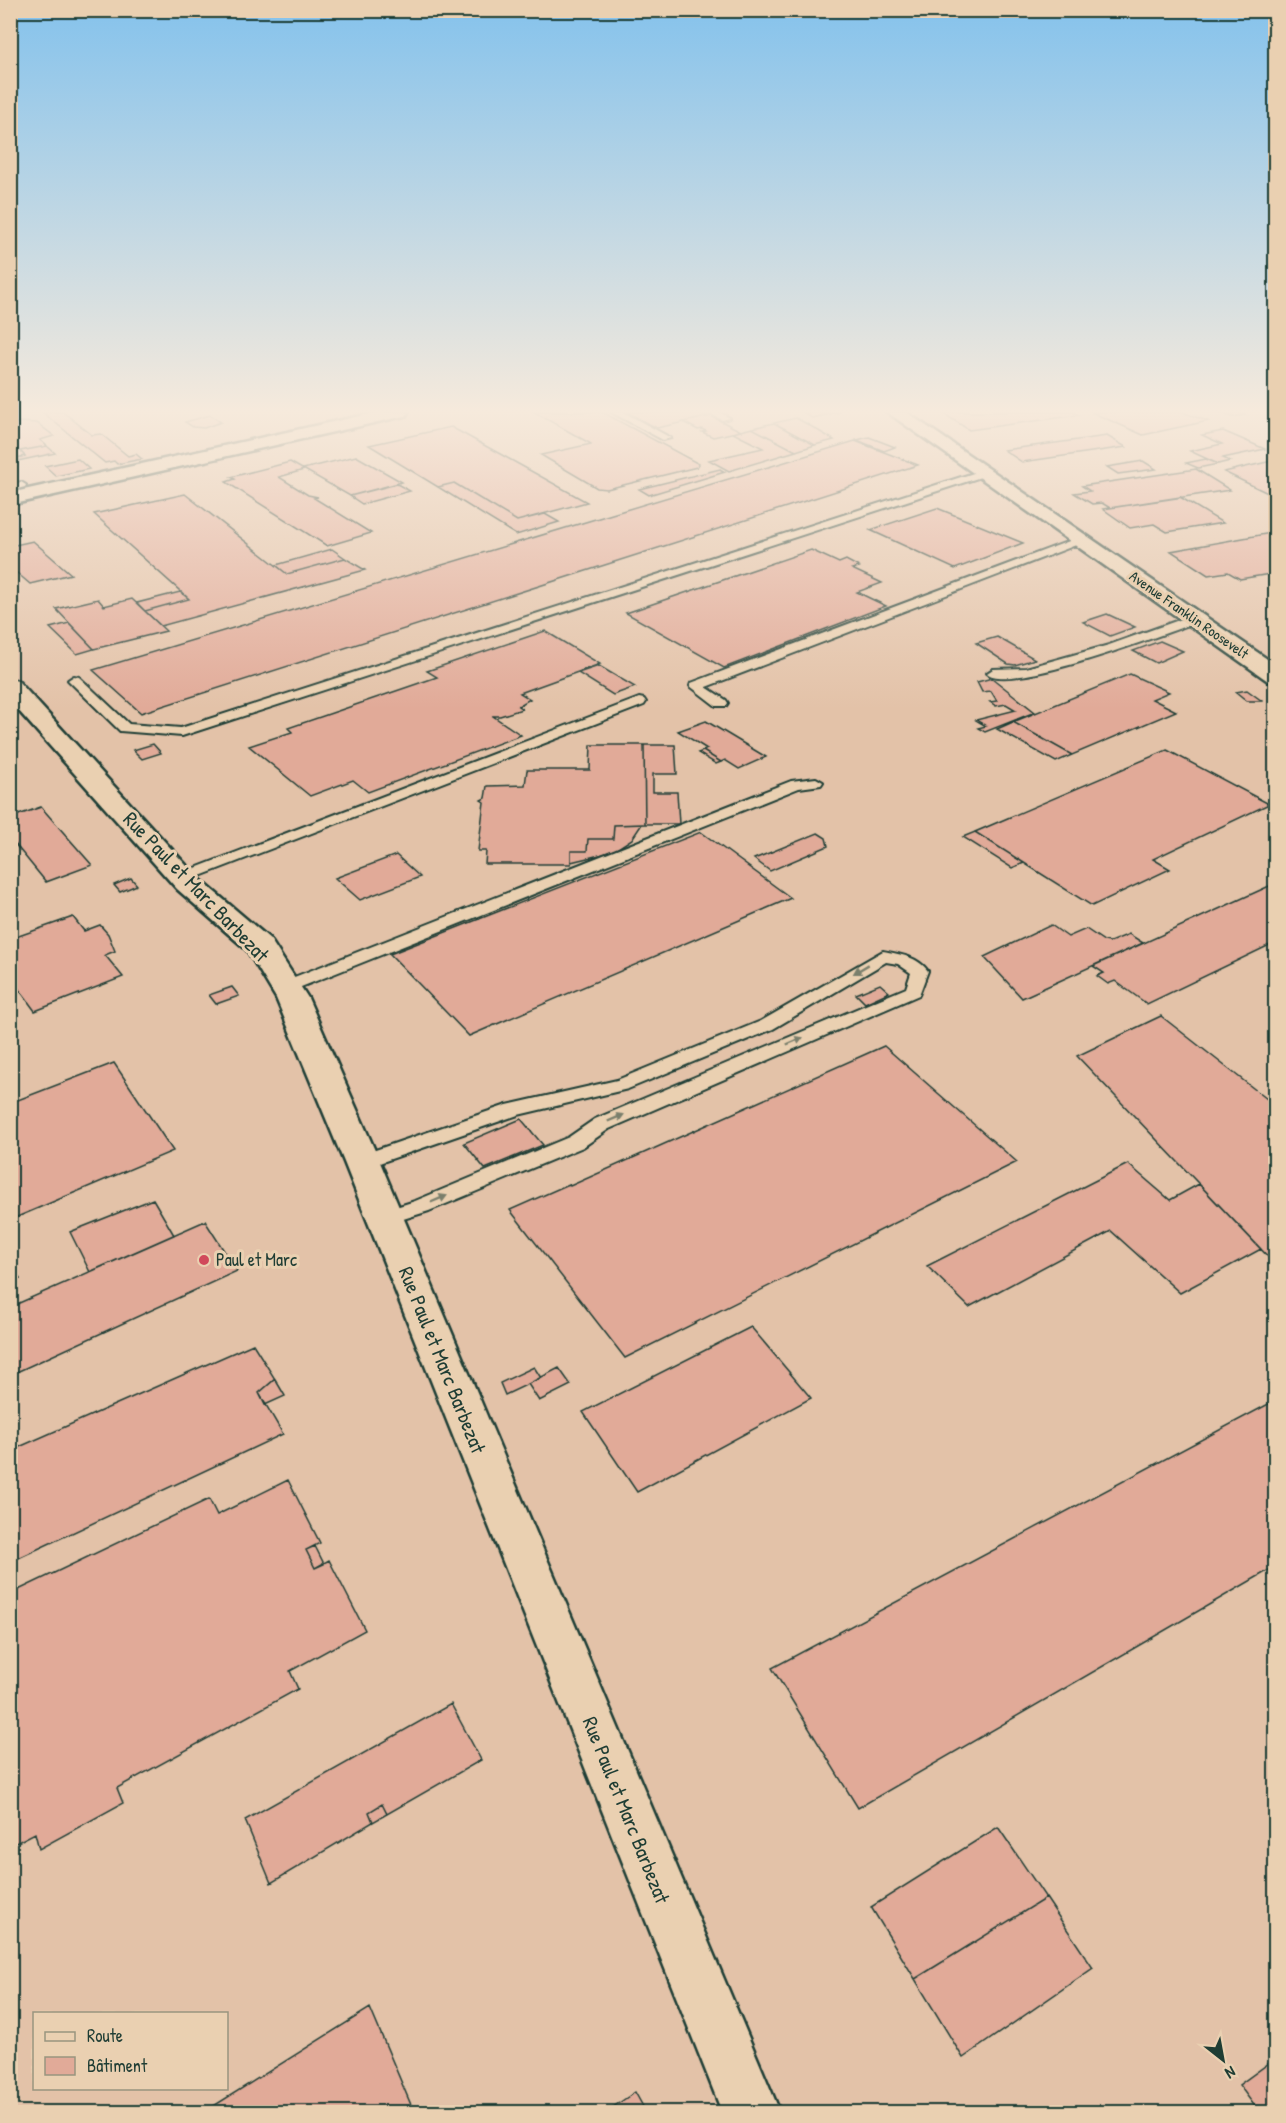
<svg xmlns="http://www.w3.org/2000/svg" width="1286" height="2123" font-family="'Patrick Hand',sans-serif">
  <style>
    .built { fill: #e3c2a8; fill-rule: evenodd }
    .building { fill: #e1aa98; stroke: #1f3d34; stroke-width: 1.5 }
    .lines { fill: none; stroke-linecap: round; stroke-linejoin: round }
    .service-casing { stroke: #1f3d34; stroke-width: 4 }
    .minor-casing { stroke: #1f3d34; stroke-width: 5 }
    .tertiary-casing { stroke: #1f3d34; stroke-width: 5 }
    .service { fill: #ead0b1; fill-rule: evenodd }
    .minor { fill: #ead0b1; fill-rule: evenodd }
    .tertiary { fill: #ead0b1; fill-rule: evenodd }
    .oneway { fill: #7a7f6c }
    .poi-dot { fill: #d1495b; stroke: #ead0b1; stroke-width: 2 }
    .labels { text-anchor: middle; stroke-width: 6; stroke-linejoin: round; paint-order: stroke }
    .far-street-label { font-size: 15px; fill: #1f3d34; stroke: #ead0b1 }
    .poi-label { font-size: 18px; fill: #1f3d34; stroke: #ead0b1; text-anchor: start }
    .near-street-label { font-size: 21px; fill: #1f3d34; stroke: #ead0b1 }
  </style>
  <rect width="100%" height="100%" fill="#ead0b1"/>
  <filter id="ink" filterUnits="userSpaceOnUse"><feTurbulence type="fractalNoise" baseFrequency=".0167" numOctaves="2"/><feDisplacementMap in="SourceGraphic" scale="12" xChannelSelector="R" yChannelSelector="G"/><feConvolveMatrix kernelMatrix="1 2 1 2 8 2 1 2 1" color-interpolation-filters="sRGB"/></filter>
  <g filter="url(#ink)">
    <!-- built -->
    <path class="built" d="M11,412H1275V2112H11ZM34,2014H226V2088H34Z"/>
    <!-- building -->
    <path class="building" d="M42,412H63L92,435L101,434L128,456L136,454L142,459L117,464L114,461L105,463Z
      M534,412H602L699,464L697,467L607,489L597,488L541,455L591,444Z
      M626,412H697L707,417L657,428Z
      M803,412H840L812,418Z
      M941,412H1073L1079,415L969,430Z
      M1091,412H1182L1208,421L1143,435Z
      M1219,412H1239L1246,415L1232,417Z
      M210,415L221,422L204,428L193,427L185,422Z
      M711,416L741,431L713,437L702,432L706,431L702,429L698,430L683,422Z
      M796,418L807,424L834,440L815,445L774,423Z
      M20,422L37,423L54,436L40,440L47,446L20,451L25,456L10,459V424Z
      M774,423L815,445L796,451L752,428Z
      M451,427L502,455L587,502L517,521L454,483L438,487L369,445Z
      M752,428L796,451L729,471L709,460L763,448L733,433Z
      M1223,431L1265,449L1223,458L1230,461L1218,464L1190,451L1222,444L1202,435Z
      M1107,436L1126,447L1022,462L1004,450Z
      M869,437L895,447L884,451L857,440Z
      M855,441L918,465L141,713L93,670Z
      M47,446L55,453L13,462L10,460L25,456L20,451Z
      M356,456L402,482L350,496L303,469Z
      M78,459L89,469L56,476L45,466Z
      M1206,459L1218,464L1198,468L1186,463Z
      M1276,460V497L1224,472Z
      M1143,461L1156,469L1118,474L1107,467Z
      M290,462L304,470L279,477L308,495L318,497L314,498L371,533L327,546L226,482L235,479L231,477Z
      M720,469L725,472L649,495L639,489Z
      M1196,469L1230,490L1110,508L1102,503L1092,504L1074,493L1090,491L1082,486Z
      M454,483L517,521L545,514L559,522L516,535L438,487Z
      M397,484L410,491L362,504L350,496Z
      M185,494L287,574L345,558L365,570L161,626L145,611L189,599L94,514Z
      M1180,497L1223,523L1167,532L1154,524L1130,528L1103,509Z
      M937,508L1023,543L955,569L870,530Z
      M1271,533L1276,534V573L1240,579L1228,572L1208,575L1171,551Z
      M33,541L71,574L30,584L10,567V546Z
      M332,549L345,558L287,574L276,565Z
      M811,550L839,563L846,560L859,567L852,569L882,583L857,592L886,606L724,668L626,613Z
      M180,592L189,599L145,611L137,603Z
      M98,599L104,606L132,599L166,631L94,649L56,609Z
      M1107,614L1135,627L1110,636L1083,622Z
      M69,623L94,649L77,654L50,628Z
      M545,631L600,664L520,693L530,699L518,706L522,709L500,716H493L521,735L368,792L353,780L310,796L249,746L292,732L288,728L437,677L427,671Z
      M997,637L1035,659L1015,665L1008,664L976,643Z
      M1160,641L1183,651L1156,663L1133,651Z
      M599,666L635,687L613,695L578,673Z
      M1130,674L1169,692L1152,699L1176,711L1072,755L1013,722Z
      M992,678L1035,712L985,732L978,728L986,726L976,720L1016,710L1006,704L996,706L990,702L997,701L991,691L982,692L977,682Z
      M1247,690L1262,701H1247L1236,692Z
      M706,721L766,757L739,769L725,760L721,762L703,751L707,749L678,731Z
      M1013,722L1072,755L1056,762L997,729Z
      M153,744L161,753L142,759L133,750Z
      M591,745H644L645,824L614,825L613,839H588L587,851H571V864H485L486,851H478L484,802L481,800L485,798L487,786L525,785L527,770H590Z
      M644,745H675L677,774H653V792H677L679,824H645Z
      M1167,750L1269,804L1153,859L1170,869L1092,906L975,832Z
      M703,751L721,762L716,764L698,753Z
      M41,807L92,865L46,882L10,838V818Z
      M642,824L632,839L612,852L571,862V851H587L588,839H613L614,825Z
      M701,832L791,898L469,1036L390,954Z
      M975,832L1024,863L1012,868L963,837Z
      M818,833L826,838L828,846L770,871L754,859Z
      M396,855L420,877L360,900L335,878Z
      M131,878L137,885L120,892L114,885Z
      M1276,883V942L1147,1004L1115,981L1108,984L1097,976L1104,973L1093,966Z
      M73,917L84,931L100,925L108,934L115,951L105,955L123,977L35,1011L10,977V939Z
      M1051,925L1068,937L1086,929L1104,941L1110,942L1129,934L1143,943L1022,998L984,957Z
      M880,984L889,992L865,1003L856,994Z
      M232,987L239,996L216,1004L209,995Z
      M1161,1016L1276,1106V1265L1077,1056Z
      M884,1046L1017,1162L625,1358L510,1210L569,1184L570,1186Z
      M114,1063L173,1151L10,1220V1103Z
      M521,1119L543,1145L485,1169L464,1143Z
      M1128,1164L1170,1200L1199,1184L1261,1249L1180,1293L1111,1231L969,1307L927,1266Z
      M153,1199L174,1235L90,1272L70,1232Z
      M205,1221L237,1271L10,1375V1307Z
      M10,1260L20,1279L10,1283Z
      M751,1327L811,1398L637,1492L583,1412Z
      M253,1344L275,1379L259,1393L283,1434L10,1562V1451Z
      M534,1367L541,1378L505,1395L500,1383Z
      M559,1368L571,1385L539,1401L528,1384Z
      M275,1379L285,1396L265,1405L259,1393Z
      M1276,1400V1566L858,1808L772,1668Z
      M288,1480L320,1543L306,1550L315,1568L329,1560L365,1630L290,1671L298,1689L117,1788L123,1803L39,1849L35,1833L10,1846V1594L209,1499L217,1515Z
      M315,1546L324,1564L315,1568L306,1550Z
      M451,1704L481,1760L387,1814L382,1804L369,1812L373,1822L271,1883L245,1820Z
      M382,1804L387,1814L373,1822L369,1812Z
      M998,1827L1046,1898L915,1979L871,1907Z
      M1046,1898L1093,1968L963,2058L915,1979Z
      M370,2008L414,2112H204Z
      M1276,2058V2112H1259L1239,2085Z
      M635,2092L646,2112H606Z"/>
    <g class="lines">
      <defs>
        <path id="service" d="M611,412H623L671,438L663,440Z
          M707,412H719L730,418L722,420Z
          M983,470L988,473L987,475L182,736L120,731L68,680L74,676L79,677L129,724L181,728Z
          M21,482L26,485L25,487L10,491V485Z
          M1080,537L1085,540L1084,542L706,687L726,700L728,703L726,706H716L690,686L691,683Z
          M1193,615L1197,616V622C1166,633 1008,694 987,673L993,669L1026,668L1109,645Z
          M639,698L644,699L646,702L644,705L187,881L182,883L174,878L177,875Z
          M816,778L823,782L821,785L799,788L291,991H279L277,987L279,983L791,781Z
          M883,951C900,954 918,957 928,971L919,995L609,1129L583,1147L429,1211L384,1225L377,1223L374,1218L377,1213L415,1201L569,1137L595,1119L906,988L911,973L898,964L886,962L773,1029L628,1089L518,1115L362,1169L355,1167L352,1162L355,1157L507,1105L617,1080L761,1021Z"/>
        <path id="minor" d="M378,412H408L406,416L400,417L10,505V493Z
          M10,679L18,681L197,877L270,939L308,998L380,1162L780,2112H722L344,1162L276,998L247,950L177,889L10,701Z"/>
        <path id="tertiary" d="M887,412H906L1276,665V683L1268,681Z"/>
      </defs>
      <!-- service casing -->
      <use href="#service" class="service-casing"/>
      <!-- minor casing -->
      <use href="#minor" class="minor-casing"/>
      <!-- tertiary casing -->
      <use href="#tertiary" class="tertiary-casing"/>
      <!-- service -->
      <use href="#service" class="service"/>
      <!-- minor -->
      <use href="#minor" class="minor"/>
      <!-- tertiary -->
      <use href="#tertiary" class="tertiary"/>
    </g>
    <!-- one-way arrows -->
    <defs><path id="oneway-solid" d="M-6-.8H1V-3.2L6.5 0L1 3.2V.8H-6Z" transform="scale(1.5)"/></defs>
    <g class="oneway">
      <use href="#oneway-solid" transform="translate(861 969) rotate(149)"/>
      <use href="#oneway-solid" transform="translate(795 1041) rotate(-23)"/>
      <use href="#oneway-solid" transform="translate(616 1118) rotate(-23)"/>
      <use href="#oneway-solid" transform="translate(439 1199) rotate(-23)"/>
    </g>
  </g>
  <!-- sky -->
  <linearGradient id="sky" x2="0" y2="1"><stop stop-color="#84c2ec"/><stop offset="0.58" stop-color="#f6eadc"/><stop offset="1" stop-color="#f6eadc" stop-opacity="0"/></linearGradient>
  <rect width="1286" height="709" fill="url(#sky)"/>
  <!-- markers -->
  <circle class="poi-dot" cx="204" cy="1260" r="6"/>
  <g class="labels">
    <!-- far-street labels -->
    <g class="far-street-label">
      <text transform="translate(1189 615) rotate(35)" y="5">Avenue Franklin Roosevelt</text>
    </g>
    <!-- poi labels -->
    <g class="poi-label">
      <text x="216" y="1266">Paul et Marc</text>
    </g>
    <!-- near-street labels -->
    <g class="near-street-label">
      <text transform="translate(196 887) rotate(46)" y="7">Rue Paul et Marc Barbezat</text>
      <text transform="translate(442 1360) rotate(68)" y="7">Rue Paul et Marc Barbezat</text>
      <text transform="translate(626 1810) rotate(68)" y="7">Rue Paul et Marc Barbezat</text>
    </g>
  </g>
  <!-- margin -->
  <rect width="1286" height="2123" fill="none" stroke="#ead0b1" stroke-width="36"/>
  <rect x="18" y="18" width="1250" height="2087" fill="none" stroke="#1f3d34" stroke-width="2" filter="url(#ink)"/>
  <!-- legend -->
  <rect x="33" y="2012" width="195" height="78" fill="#ead0b1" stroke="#99957f" stroke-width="1.5"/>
  <rect x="45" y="2032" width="30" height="9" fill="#ead0b1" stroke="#99957f" stroke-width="1.5"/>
  <text x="87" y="2042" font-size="18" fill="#1f3d34">Route</text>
  <rect x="45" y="2057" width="30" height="18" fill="#e1aa98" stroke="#99957f" stroke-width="1.5"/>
  <text x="87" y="2072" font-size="18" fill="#1f3d34">Bâtiment</text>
  <!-- north arrow -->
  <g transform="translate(1223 2060) rotate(149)" stroke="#ead0b1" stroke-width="4.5" paint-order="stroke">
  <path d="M0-4.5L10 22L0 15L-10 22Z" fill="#1f3d34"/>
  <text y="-9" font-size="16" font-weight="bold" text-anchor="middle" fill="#1f3d34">N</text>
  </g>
</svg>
